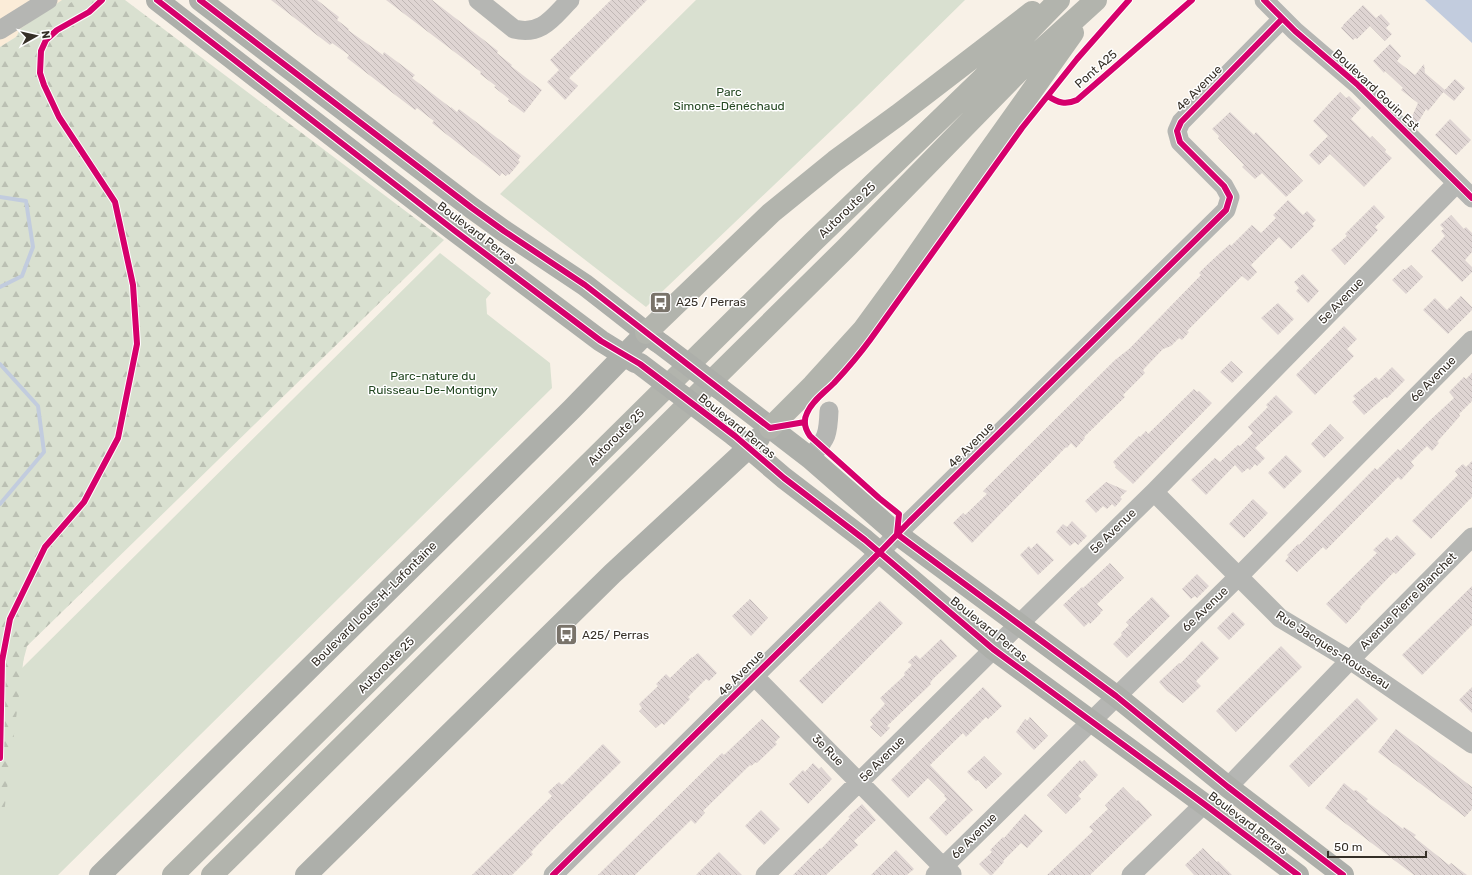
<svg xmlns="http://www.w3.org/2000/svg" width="1472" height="875" font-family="Rubik,sans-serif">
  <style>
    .built { fill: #fbecd8 }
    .green { fill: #d9e0d0 }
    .forest { fill: url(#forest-firs) }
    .water { fill: #c2ccde }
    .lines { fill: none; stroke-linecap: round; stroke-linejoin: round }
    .stream { stroke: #c2ccde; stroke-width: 4 }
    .building { fill: url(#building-back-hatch) }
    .minor { stroke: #b5b6b3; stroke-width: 19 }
    .major { stroke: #adafaa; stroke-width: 22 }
    .highway { stroke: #b2b4ad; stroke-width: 22 }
    .major-bridge { stroke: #adafaa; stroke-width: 22 }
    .cycleway-casing { stroke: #fff; stroke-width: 8 }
    .cycleway { stroke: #d6006c; stroke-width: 6 }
    .labels { text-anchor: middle; stroke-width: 3; stroke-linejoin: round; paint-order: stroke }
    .street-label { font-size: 12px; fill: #352f27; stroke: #fff }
    .park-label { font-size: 12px; fill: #244822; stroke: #fff }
    .poi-label { font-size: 12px; fill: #352f27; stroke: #fff; text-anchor: start }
  </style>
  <defs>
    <pattern id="forest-firs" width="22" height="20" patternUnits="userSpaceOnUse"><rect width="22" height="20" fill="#d9e0d0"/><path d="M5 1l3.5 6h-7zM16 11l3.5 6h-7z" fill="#bbc0b3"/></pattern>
    <pattern id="building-back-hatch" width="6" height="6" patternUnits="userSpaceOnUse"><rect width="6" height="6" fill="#dfd5d3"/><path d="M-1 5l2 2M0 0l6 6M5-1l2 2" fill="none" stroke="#c0b7b5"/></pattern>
  </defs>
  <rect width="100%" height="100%" fill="#f8f1e7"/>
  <!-- built -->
  <path class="built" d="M0,0H75L0,47Z"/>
  <!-- green -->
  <path class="green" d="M62,0H109L28,643L21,669L440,253L491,293L486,299L487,314L550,363L552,388L58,875H0V579L11,48L20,29Z
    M696,0H965L857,106L646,307L500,194Z"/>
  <!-- forest -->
  <path class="forest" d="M75,0H125L444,240L25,648L3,821L0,824V47Z"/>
  <!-- water -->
  <path class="water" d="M1425,0H1472V43Z"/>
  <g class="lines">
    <!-- stream -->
    <path class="stream" d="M0,197L26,201L33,247L22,276L0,287
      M0,364L38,406L44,452L0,504"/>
  </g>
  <!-- building -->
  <path class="building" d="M271,0H317L339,17L337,20L349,29L348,30L383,55L384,52L415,75L412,78L451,108V107L457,112L459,109L521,156L518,160L520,162L509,175L508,174L506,176L502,173L500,176L432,123L434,121L417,108L415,110L347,58L349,55L332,43L330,45Z
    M386,0H432L498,51L497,53L512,65L511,66L542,90L524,113L508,101L509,99L494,87L496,86L480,74L481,72Z
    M611,0H647L569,78L578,86L565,100L547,82L559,70L550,60Z
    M1363,5L1376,18L1381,14L1390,24L1386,28L1392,34L1385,41L1370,26L1357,39L1355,38L1353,40L1341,28L1343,26V25Z
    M1390,44L1401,56L1397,61L1415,75L1424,64L1425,73L1445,90L1428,111L1426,109L1416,126L1410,121L1418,103L1401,90L1403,88L1385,71L1384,73L1373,61Z
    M1455,79L1465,88L1454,101L1443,92Z
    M1340,92L1346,98L1349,96L1361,108L1351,119L1370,138L1372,136L1386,150L1385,152L1392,158L1364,187L1330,154L1319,165L1309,155L1328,136L1313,121Z
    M1230,112L1254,135L1256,132L1303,181L1286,197L1262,173L1255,179L1242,167L1244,165L1218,138L1219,136L1212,129Z
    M1450,119L1471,140L1456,155L1435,135Z
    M1288,200L1303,215L1307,211L1316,220L1312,224L1314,226L1291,249L1279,237L1251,265L1257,272L1248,281L1242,276L1187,331L1189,332L1182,340L1179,338L1171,346L1163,349L1143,370L1145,373L1123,395L1125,397L1084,437L1085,438L1076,448L1071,443L1067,448L1066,447L972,543L953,523L963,513L965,515L987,494L983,491L1115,360L1129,349L1201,275L1199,273L1208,264L1230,244L1231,246L1252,225L1261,233L1276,218L1273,215Z
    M1374,205L1385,217L1375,227L1378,230L1345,265L1331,250L1347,236L1345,234Z
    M1451,215L1464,229L1466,227L1472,233V252L1465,260L1472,267V272L1462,282L1431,251L1445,236L1441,231L1444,229L1440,225Z
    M1411,265L1423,277L1406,294L1392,280L1403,269L1405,270Z
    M1303,274L1319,291L1308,303L1296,291L1299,288L1294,282Z
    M1461,296L1472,307V310L1448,334L1423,310L1435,298L1447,310Z
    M1278,303L1294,319L1278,335L1261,318Z
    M1344,326L1357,339L1347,349L1354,356L1315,395L1296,375Z
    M1231,361L1243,372L1232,383L1220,372Z
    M1392,367L1405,380L1387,398L1385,397L1364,415L1352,402L1356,399L1353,396L1376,377L1379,380Z
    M1472,373V401L1459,414L1460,416L1437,442L1439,443L1432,451L1427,446L1411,462L1414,466L1401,480L1398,477L1326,550L1323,547L1297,572L1285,561L1289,556L1287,555L1298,544L1299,545L1375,468L1377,470L1398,449L1400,451L1426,424L1454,398L1449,392L1464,377L1466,379Z
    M1194,389L1197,392L1199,391L1212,403L1133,484L1115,467L1116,466L1113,462L1139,436L1140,437L1146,431L1148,434Z
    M1276,395L1293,412L1255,448L1265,458L1257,466L1255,464L1250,470L1248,468L1242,473L1235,465L1206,495L1191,480L1215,458L1220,462L1238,445L1240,446L1253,433L1248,427L1268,407L1266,405Z
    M1330,424L1344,438L1324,458L1311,444Z
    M1286,455L1302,471L1284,489L1268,473Z
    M1472,461V497L1431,539L1412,521L1458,475L1455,471L1463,464L1466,467Z
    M1106,482L1127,491L1120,497L1122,499L1115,507L1112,504L1107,509L1103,506L1096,513L1085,501Z
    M1253,499L1268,513L1244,538L1229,524Z
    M1072,521L1087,536L1078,545L1075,542L1070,546L1056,532L1063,524L1067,527Z
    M1397,535L1416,554L1396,574L1394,572L1360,607L1361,608L1346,624L1326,604L1377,553L1373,550L1387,537L1391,541Z
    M1037,543L1054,560L1038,575L1020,555L1029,546L1031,549Z
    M1110,563L1124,578L1097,604L1103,610L1100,613H1101L1090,624L1089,622L1084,627L1063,605L1082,587L1083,588Z
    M1197,574L1209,586L1197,598L1195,596L1191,599L1182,589Z
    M1472,586V625L1422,675L1402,655Z
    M1152,597L1170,616L1127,658L1113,644L1122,635L1121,633L1129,625L1126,622Z
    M750,599L768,618L751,636L732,616Z
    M880,601L903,623L822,704L799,681Z
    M1233,612L1245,624L1229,640L1217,628Z
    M941,639L957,656L933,679L930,683L931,684L887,726L890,728L881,737L870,727L873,724L870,720L885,704L880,698L905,675L904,673L912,665L908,662L916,655L920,659Z
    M1202,641L1219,658L1196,681L1201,686L1183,703L1167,691L1159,682L1179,663L1180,664Z
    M1281,646L1302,667L1236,732L1216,711Z
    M698,653L717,673L709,681L706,679L688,697L690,699L664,725L662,723L656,728L639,711L642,708L639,704L658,686L656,684L666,674L670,678L692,657V658Z
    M983,687L1002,706L988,719L986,717L966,737L963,733L930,765L973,810L946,836L929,818L947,799L944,796L945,795L928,778L908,798L891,780Z
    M1472,687V713L1459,700Z
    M1357,698L1378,719L1309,787L1289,766Z
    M1030,717L1048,736L1034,750L1016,732L1025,719L1027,721Z
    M762,719L780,737L775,742L777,744L757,763L756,762L751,766L750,765L703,811L705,813L695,824L691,820L635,875H598L722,753L724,755Z
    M1396,729L1472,787V809L1465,817L1378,752Z
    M603,744L621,762L552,830L531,852L533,854L512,875H472L552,796L548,792L559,782L562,785Z
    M984,756L1002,774L986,789L978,780L976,781L967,772Z
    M1080,760L1082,762L1084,760L1098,775L1078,796L1081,799L1066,814L1047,795Z
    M813,763L819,769L821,767L832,779L808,804L789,784L803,770L805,772Z
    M1344,783L1354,791L1356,790L1368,799L1366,801L1403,829L1404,827L1416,835L1414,837L1449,865L1451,863L1467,875H1414L1325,808Z
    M1123,787L1137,801L1138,800L1152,815L1090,875H1047L1093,831L1089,827L1108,809L1105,805Z
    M862,804L876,820L854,841L858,845L826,875H793L820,848L821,849L850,818L848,817Z
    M761,810L780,829L764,845L745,826Z
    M1025,814L1043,831L1027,848L1021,843L1003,861L1004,862L992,875H990L979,864L992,852L990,850L1003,837L1004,838Z
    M1203,848L1217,862L1218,861L1232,875H1194L1185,865Z
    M896,850L914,869L907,875H871Z
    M719,852L742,875H696Z"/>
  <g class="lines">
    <!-- minor -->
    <path class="minor" d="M478,0L514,29C542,36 553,17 570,0
      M1264,0L1295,31L1358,85L1472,198
      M0,30L48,0
      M810,458C826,438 828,438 829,411
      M1154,492L1280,618L1350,660L1472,744
      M754,676L936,860L952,874
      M1228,787L1350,660L1472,537
      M553,875L879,553L909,522L1226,210L1230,197L1224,186L1180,142L1177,131L1181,122L1282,19
      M765,875L1019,624L1154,492L1457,183
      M935,875L1239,576L1472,340
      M1131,875L1204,804"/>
    <!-- major -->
    <path class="major" d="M157,0L455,231L601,341L635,362
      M200,0L472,208L504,231L585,285L658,342
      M719,388L810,458L897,534L1116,696L1228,787L1343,875
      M735,436L784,478L865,540L993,649L1204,804L1298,875
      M100,875L572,409L646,333
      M306,875L612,574L759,438"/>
    <!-- highway -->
    <path class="highway" d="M646,333L771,213L835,161L898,115L1032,12
      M770,428L813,385L863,330L901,278L987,154L1073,33
      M173,875L812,243L982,79L1059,0
      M212,875L845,249L1028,62L1096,0"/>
    <!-- major-bridge -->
    <path class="major-bridge" d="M661,344L719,388
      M640,364L735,436"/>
    <defs>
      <path id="cycleway" d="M157,0L455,231L601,341L640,364L735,436L784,478L865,540L993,649L1204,804L1298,875
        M200,0L472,208L504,231L585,285L770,428L805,422
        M1264,0L1295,31L1358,85L1472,198
        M1048,96C1058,103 1066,105 1077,100L1192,0
        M897,534L899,514L879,498L810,436C805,429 803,421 807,413C812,401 825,392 834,383C847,369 859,355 870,340L1022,128L1077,59L1129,0
        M897,534L1116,696L1228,787L1343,875
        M0,758L2,661L10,619L45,547L84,502L118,438L137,344L133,285L115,202L59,117L44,85L40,73L41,51L46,40L57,30L89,12L102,0
        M553,875L879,553L909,522L1226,210L1230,197L1224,186L1180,142L1177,131L1181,122L1282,19"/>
    </defs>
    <!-- cycleway casing -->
    <use href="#cycleway" class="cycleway-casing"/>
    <!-- cycleway -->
    <use href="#cycleway" class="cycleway"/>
  </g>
  <!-- icons -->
  <defs>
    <symbol id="bus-square" viewBox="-11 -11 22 22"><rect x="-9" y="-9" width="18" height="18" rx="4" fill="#79736a" stroke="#fff"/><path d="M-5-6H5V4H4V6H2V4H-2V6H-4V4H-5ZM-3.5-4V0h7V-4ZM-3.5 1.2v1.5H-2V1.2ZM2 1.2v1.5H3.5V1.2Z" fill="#fff"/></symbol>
  </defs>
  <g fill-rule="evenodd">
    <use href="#bus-square" x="648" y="290" width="25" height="25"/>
    <use href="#bus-square" x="554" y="622" width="25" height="25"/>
  </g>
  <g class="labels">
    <!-- street labels -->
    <g class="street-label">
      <text transform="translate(1096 69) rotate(-41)" y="4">Pont A25</text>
      <text transform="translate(1199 88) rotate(-45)" y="4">4e Avenue</text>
      <text transform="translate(1376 90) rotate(43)" y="4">Boulevard Gouin Est</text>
      <text transform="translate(847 210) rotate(-44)" y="4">Autoroute 25</text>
      <text transform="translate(477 233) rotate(37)" y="4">Boulevard Perras</text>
      <text transform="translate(1341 301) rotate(-46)" y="4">5e Avenue</text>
      <text transform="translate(1433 379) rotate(-45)" y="4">6e Avenue</text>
      <text transform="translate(737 426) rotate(39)" y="4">Boulevard Perras</text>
      <text transform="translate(616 437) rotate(-45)" y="4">Autoroute 25</text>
      <text transform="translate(971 445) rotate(-45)" y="4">4e Avenue</text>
      <text transform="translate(1113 531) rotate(-44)" y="4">5e Avenue</text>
      <text transform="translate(1408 601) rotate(-45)" y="4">Avenue Pierre Blanchet</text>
      <text transform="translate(374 604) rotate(-45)" y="4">Boulevard Louis-H.-Lafontaine</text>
      <text transform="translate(1205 609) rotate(-44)" y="4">6e Avenue</text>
      <text transform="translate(989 629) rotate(39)" y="4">Boulevard Perras</text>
      <text transform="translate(1333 650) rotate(33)" y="4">Rue Jacques-Rousseau</text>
      <text transform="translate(386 665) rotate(-45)" y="4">Autoroute 25</text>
      <text transform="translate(741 673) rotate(-45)" y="4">4e Avenue</text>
      <text transform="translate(828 750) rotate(45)" y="4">3e Rue</text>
      <text transform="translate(882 759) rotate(-45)" y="4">5e Avenue</text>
      <text transform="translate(1248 823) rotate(37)" y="4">Boulevard Perras</text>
      <text transform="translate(974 836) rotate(-45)" y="4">6e Avenue</text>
    </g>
    <!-- park labels -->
    <g class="park-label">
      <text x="729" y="96">Parc<tspan x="729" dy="14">Simone-Dénéchaud</tspan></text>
      <text x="433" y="380">Parc-nature du<tspan x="433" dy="14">Ruisseau-De-Montigny</tspan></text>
    </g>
    <!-- poi labels -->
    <g class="poi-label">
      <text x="676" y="306">A25 / Perras</text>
      <text x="582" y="639">A25/ Perras</text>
    </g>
  </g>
  <!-- north arrow -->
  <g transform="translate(36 36) rotate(82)" stroke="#ffffff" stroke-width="3" paint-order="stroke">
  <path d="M0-3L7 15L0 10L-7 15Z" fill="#352f27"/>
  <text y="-6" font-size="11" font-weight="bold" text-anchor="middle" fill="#352f27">N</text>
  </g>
  <!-- scale -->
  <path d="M1328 851v6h98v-6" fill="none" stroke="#352f27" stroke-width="2"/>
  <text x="1334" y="851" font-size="12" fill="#352f27" stroke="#ffffff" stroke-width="3" paint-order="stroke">50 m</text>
</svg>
